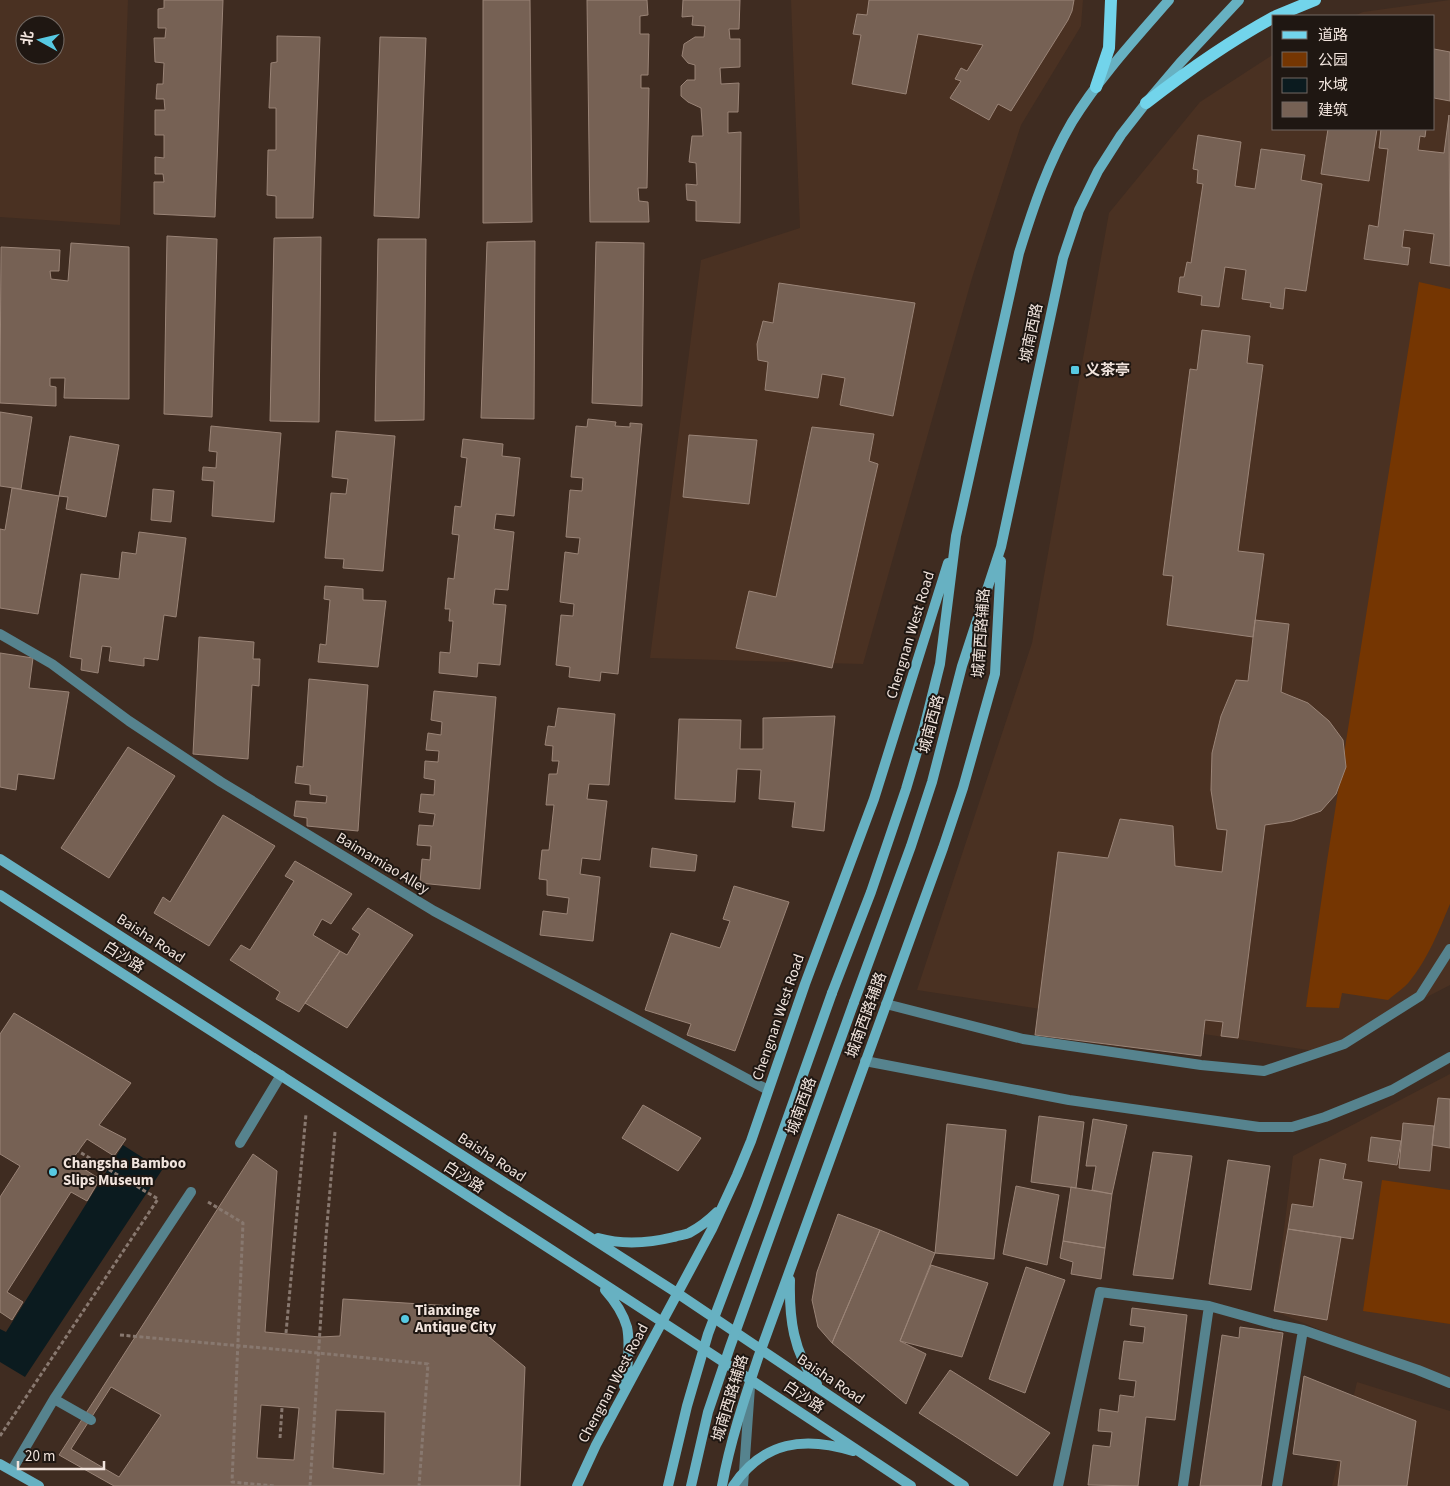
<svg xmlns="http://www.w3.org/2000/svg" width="1450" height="1486" font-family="'Source Sans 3','Noto Sans SC',sans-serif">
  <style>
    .built { fill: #4a3122; fill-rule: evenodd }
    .green { fill: #753602 }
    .water { fill: #0b1b1f }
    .building { fill: #766154; stroke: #9a8477; fill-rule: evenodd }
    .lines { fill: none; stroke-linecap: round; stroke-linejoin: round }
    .path { stroke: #88786f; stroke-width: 3; stroke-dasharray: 4 2.5; stroke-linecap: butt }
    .lane { stroke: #56838e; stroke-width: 10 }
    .street { stroke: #56838e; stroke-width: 10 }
    .secondary { stroke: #67b1c2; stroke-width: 10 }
    .primary { stroke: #72d4eb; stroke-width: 12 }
    .secondary-bridge { stroke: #67b1c2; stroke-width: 10 }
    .poi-dot { fill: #57c9e2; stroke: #1f1712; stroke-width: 2 }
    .labels { text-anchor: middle; stroke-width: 4; stroke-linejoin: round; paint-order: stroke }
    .street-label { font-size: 15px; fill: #f1e4dd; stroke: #1f1712 }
    .poi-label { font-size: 15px; font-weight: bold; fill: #f1e4dd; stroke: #1f1712; text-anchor: start }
  </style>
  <rect width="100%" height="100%" fill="#3f2c21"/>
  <!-- built -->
  <path class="built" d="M0,0H128L120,225L0,217ZM25,25H55V55H25Z
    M791,0H1083L1081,26L1021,125L972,278L863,664L650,658L701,260L800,228Z
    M1450,0V985L1321,1052L917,990L1032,643L1109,213L1200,102L1274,54V129H1434V16H1354L1363,12Z
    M1450,1074V1383L1274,1311L1293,1156Z
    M1357,1382L1450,1411V1486H1332Z"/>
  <!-- green -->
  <path class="green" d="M1419,282L1450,289V904C1439,930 1428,959 1409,982C1404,988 1395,994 1388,1000L1342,993L1339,1008L1306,1007L1327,861Z
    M1382,1180L1450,1190V1324L1363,1311Z"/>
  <!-- water -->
  <path class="water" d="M123,1145L162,1170L25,1377L0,1362V1329L6,1332Z"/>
  <!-- building -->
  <path class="building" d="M164,0H223L215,217L154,214V182H164L163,174H155V157L164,158V135H155V110H165L164,99H156L157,84H163L164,63L155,62L154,38H165L166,28H158V9L164,8Z
    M483,0H530L532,222L483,223Z
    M587,0H647L648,15L640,16V34H649L648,75H641V88H649L647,188H638L639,201L648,202L649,222H590Z
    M683,0H740L739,29H729L730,39H740V67L720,68L721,84L739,83L738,112H728V133L741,132L740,223L696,221V201L687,200L686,184L697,185L696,163L689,162L692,136H703L701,108L688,102L681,96V86L687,80H695V65L688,63L682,56L684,44L695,37H704L705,26L692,25L693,16L682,17Z
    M869,0H1074L1072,11L1068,20L1011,111L998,104L989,120L950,98L961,81L955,79L961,68L967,71L983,45L918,34L906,94L852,84L861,35L853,34L857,14L867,15Z
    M277,36L320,37L313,218H276V196L267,195L268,150H276V108H269L271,63L277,62Z
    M380,37L426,38L419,218L374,216Z
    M1434,49L1450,52V101L1434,98Z
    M1449,115L1450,266L1430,263L1434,234L1404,230L1402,247L1410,248L1408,265L1364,259L1369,225L1378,227L1388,149L1379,148L1381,129H1426L1425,137L1420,136L1418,150L1444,153Z
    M1328,129H1377L1369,181L1321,174Z
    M1198,135L1241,142L1235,186L1255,189L1261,149L1305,155L1301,180L1322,184L1306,291L1285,288L1283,309L1270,307L1271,303L1242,299L1246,270L1225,267L1219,307L1201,305L1202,296L1178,292L1180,277H1184L1187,262L1191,263L1203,184L1197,183L1198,170L1193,169Z
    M167,236L217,239L212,417L164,414Z
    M321,237L319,422L270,421L274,238Z
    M378,239H426L424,420L375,421Z
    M535,241L534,419L481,418L487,242Z
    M596,242L644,243L642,406L592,403Z
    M71,243L129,247V399L64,398L65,378H50V386L56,387V406L0,403L1,247L60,250L59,271H50L51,279L68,281Z
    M779,283L915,303L893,416L840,405L845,378L822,374L818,398L765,390L768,362L758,360L757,344L763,321L773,323Z
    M1202,330L1250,336L1247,363L1263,365L1238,551L1264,554L1253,637L1167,625L1173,576L1163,575L1190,369L1197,370Z
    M0,412L32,417L21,489L0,486Z
    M588,419L616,422L615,426L630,427V423L642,424L618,674L601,672L600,681L569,677L570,667L556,665L561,615L573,616L574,604L560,602L565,552L578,554L580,538L566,537L570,490L582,491L583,478L571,477L576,426L587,427Z
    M211,426L281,433L274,522L212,516L214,481L202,480L203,467L216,468L217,452L209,451Z
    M812,427L874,434L869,461L878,464L832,668L736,648L749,591L776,597Z
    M336,431L395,436L383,571L343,568L344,559L325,558L331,493L346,494L348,479L332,477Z
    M689,435L757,440L749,504L683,497Z
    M70,436L119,445L106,517L66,509L68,497L59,496Z
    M463,439L503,444L502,456L520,458L514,516L496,514L494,529L514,532L508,590L495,589L493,604L506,605L500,665L478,663L477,677L439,673L440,652L450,653L453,621H449L450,609H445L448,578L454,579L459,535L452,534L455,506L461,507L467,458L461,457Z
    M12,488L59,496L38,614L0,608V529L5,530Z
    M153,489L174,491L171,522L151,520Z
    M139,532L186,538L176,617L164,615L158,660L144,658V666L109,661L111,647L102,646L98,673L81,670L82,659L70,657L81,574L119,579L122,552L136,554Z
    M325,586L363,589V600L386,601L378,667L318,662L320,644L326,645L330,600L324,599Z
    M1255,620L1289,624L1281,692L1308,703L1329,721L1343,740L1346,767L1336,794L1321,811L1292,821L1265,825L1238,1038L1221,1036L1223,1022L1205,1020L1201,1056L1035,1035L1058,852L1108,858L1120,819L1173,826L1175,866L1222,872L1227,830L1217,829L1211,790L1212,753L1221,716L1236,680L1248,681Z
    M199,637L254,642L253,659H260L259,686L252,685L248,759L193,754Z
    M0,653L33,658L29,688L69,692L54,779L18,774L16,790L0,787Z
    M309,679L368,685L358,831L307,826V818L294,816L296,801L326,803L327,796L310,794V785L295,783L297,766L303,767Z
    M434,691L496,697L480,889L420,883L422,859L430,860L431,846L417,845L419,825L433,826L435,814L419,812L421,794L434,795L435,780L424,778L425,761L438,762L439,751L426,750L428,733L441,735L442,722L431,720Z
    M558,708L615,714L609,785L589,784L587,799L607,801L600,860L582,858L580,874L600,877L593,941L540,935L543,911L567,914L569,898L547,895V880L539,879L542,850H549L554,805H546L549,774H557L559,761H552L553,746L545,745L548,726L555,727Z
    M835,716L824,831L792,827L795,802L759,799L761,770L737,769L735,802L675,799L679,719L741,720L740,749H763V718Z
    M128,747L175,776L109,878L61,848Z
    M223,815L275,846L209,946L154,913L163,897L170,902Z
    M652,848L697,855L695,871L650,867Z
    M295,861L352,894L331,924L322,919L313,935L340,951L299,1012L276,999L280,992L230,960L241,945L250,950L294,881L285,876Z
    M734,886L789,902L735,1051L687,1035L691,1024L645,1010L671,933L720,948L730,921L723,919Z
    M368,908L413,935L347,1028L305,1003L340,951L347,955L360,934L352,929Z
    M14,1013L131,1083L99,1125L126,1139L114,1156L87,1139L71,1161L100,1179L87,1201L71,1192L7,1292L23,1302L12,1320L0,1312V1197L20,1166L0,1154V1034Z
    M1438,1098L1450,1099V1148L1432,1145Z
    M643,1105L701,1138L678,1171L622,1138Z
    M1039,1116L1084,1122L1076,1188L1031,1182Z
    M1093,1119L1127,1125L1112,1194L1092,1190L1096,1166H1086Z
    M1403,1123L1434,1126L1430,1171L1399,1168Z
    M947,1124L1006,1130L994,1259L935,1253Z
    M1371,1137L1401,1141L1397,1165L1368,1161Z
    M1153,1152L1192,1156L1173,1279L1133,1275Z
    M253,1154L277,1171L265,1332L320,1337L340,1336L343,1299L452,1306L525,1367L520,1486H114L59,1455ZM111,1387L161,1415L119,1477L71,1449ZM261,1405L299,1408L294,1460L257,1458ZM336,1410L385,1412L384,1474L333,1468Z
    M1320,1159L1346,1164L1343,1179L1362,1182L1353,1239L1288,1229L1292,1204L1313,1207Z
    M1228,1160L1270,1166L1251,1290L1209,1284Z
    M1016,1186L1059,1195L1047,1265L1003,1254Z
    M1071,1187L1112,1194L1105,1248L1063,1241Z
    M838,1214L880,1230L832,1343L818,1327L812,1300L817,1272Z
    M1288,1229L1341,1237L1327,1320L1274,1311Z
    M880,1230L935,1253L900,1341L926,1354L906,1404L832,1343Z
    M1063,1241L1105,1248L1101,1279L1071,1274L1073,1262L1060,1258Z
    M931,1265L988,1283L962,1357L900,1341Z
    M1026,1267L1065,1280L1025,1393L989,1379Z
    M1132,1308L1187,1315L1175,1420L1146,1417L1138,1486L1088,1485L1093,1445L1110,1447L1112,1432L1098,1431L1100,1409L1118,1412L1120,1395L1134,1397L1136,1381L1119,1379L1124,1341L1143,1343L1145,1327L1130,1325Z
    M1240,1327L1283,1333L1261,1486H1200L1222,1335L1239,1338Z
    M950,1370L1050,1433L1017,1476L919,1413Z
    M1304,1376L1416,1421L1407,1486H1338L1341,1461L1293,1454Z"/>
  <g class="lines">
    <!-- path -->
    <path class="path" d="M208,1202L243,1223L232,1482L274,1486
      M286,1333L306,1114
      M120,1335L318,1353L428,1364L419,1486
      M0,1436L158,1199L78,1151
      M280,1438L282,1408
      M310,1486L326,1236L335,1132"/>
    <!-- lane -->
    <path class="lane" d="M886,1004L1023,1039L1201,1065L1264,1071L1344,1044L1420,996L1450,949
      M240,1143L281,1075
      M54,1399L191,1192
      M12,1470L54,1399L91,1420
      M1058,1486L1100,1292L1209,1306
      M1183,1486L1209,1306L1274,1324L1303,1330
      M1277,1486L1303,1330L1418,1370L1450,1383"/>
    <!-- street -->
    <path class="street" d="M0,634L52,664L129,721L221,782L434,911L768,1090
      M865,1061L1069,1100L1259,1127H1292L1325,1117L1392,1090L1450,1057
      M743,1486L750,1387"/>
    <!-- secondary -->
    <path class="secondary" d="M0,859L677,1293L964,1486
      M0,895C304,1091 610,1285 911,1486
      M832,993L871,892L906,789L924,728L940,664L956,536L1019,253C1033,208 1048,163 1072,122C1099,78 1135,39 1169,0
      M854,1002L911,846L932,782L962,666L1001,547L1063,258L1079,210L1098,171L1121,135L1146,103L1180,63L1239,0
      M598,1238C623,1245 649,1243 674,1237C679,1235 685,1235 689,1233C700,1227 709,1220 717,1212
      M790,1280C789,1318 793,1352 817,1384
      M605,1290C614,1300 623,1313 627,1327C630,1341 628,1372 624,1386
      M0,1464L39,1486
      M577,1486L596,1445L712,1229L737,1175L751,1141L805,984L874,799L948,563
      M722,1486C730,1442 744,1400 758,1358L943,848L963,788L995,674L1001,561
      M733,1486C764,1441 804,1436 853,1451"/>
    <!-- primary -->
    <path class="primary" d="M1276,16L1315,0
      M1096,87L1109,48L1111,0
      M1146,103C1187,71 1228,42 1274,17"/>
    <!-- secondary-bridge -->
    <path class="secondary-bridge" d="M668,1486L687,1406L708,1334L756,1207L832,993
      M691,1486L708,1412L730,1347L854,1002"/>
  </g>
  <!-- markers -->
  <g class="poi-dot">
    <rect x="1070" y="365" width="10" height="10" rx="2.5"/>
    <circle cx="53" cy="1172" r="5"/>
    <circle cx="405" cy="1319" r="5"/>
  </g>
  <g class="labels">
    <!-- street labels -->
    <g class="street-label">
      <text transform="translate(1031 333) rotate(-78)" y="5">城南西路</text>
      <text transform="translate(981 633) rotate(-86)" y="5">城南西路辅路</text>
      <text transform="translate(910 635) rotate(-73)" y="5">Chengnan West Road</text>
      <text transform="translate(931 724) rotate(-75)" y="5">城南西路</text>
      <text transform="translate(383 863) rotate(31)" y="5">Baimamiao Alley</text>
      <text transform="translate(151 938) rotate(33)" y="5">Baisha Road</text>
      <text transform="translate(124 957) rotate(33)" y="5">白沙路</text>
      <text transform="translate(866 1015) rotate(-70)" y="5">城南西路辅路</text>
      <text transform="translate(778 1017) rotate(-71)" y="5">Chengnan West Road</text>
      <text transform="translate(801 1106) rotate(-70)" y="5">城南西路</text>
      <text transform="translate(492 1157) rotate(33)" y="5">Baisha Road</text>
      <text transform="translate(464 1177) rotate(33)" y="5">白沙路</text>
      <text transform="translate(831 1379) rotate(34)" y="5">Baisha Road</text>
      <text transform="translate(613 1383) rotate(-62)" y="5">Chengnan West Road</text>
      <text transform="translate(804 1397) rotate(34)" y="5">白沙路</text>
      <text transform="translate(730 1398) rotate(-73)" y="5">城南西路辅路</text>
    </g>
    <!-- poi labels -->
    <g class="poi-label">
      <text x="1085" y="375">义茶亭</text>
      <text x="63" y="1168">Changsha Bamboo<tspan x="63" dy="17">Slips Museum</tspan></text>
      <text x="415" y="1315">Tianxinge<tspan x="415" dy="17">Antique City</tspan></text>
    </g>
  </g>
  <!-- legend -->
  <rect x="1272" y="15" width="162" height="115" fill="#1f1712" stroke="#736963"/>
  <rect x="1282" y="31" width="25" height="8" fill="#72d4eb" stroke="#736963"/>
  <text x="1318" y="40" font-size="15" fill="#f1e4dd">道路</text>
  <rect x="1282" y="52" width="25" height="15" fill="#753602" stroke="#736963"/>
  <text x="1318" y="65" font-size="15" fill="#f1e4dd">公园</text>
  <rect x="1282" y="78" width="25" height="15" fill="#0b1b1f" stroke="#736963"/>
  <text x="1318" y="90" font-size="15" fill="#f1e4dd">水域</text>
  <rect x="1282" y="102" width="25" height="15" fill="#766154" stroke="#736963"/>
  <text x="1318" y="115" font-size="15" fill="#f1e4dd">建筑</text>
  <!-- north arrow -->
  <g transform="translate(40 40) rotate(278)"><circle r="24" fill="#1f1712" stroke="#736963"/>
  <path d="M0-4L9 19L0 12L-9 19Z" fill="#57c9e2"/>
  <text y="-8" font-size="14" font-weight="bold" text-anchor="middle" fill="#f1e4dd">北</text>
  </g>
  <!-- scale -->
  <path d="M18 1461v8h86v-8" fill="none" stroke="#f1e4dd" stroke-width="2.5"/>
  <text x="25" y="1461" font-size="15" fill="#f1e4dd" stroke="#1f1712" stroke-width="4" paint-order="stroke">20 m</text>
</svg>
